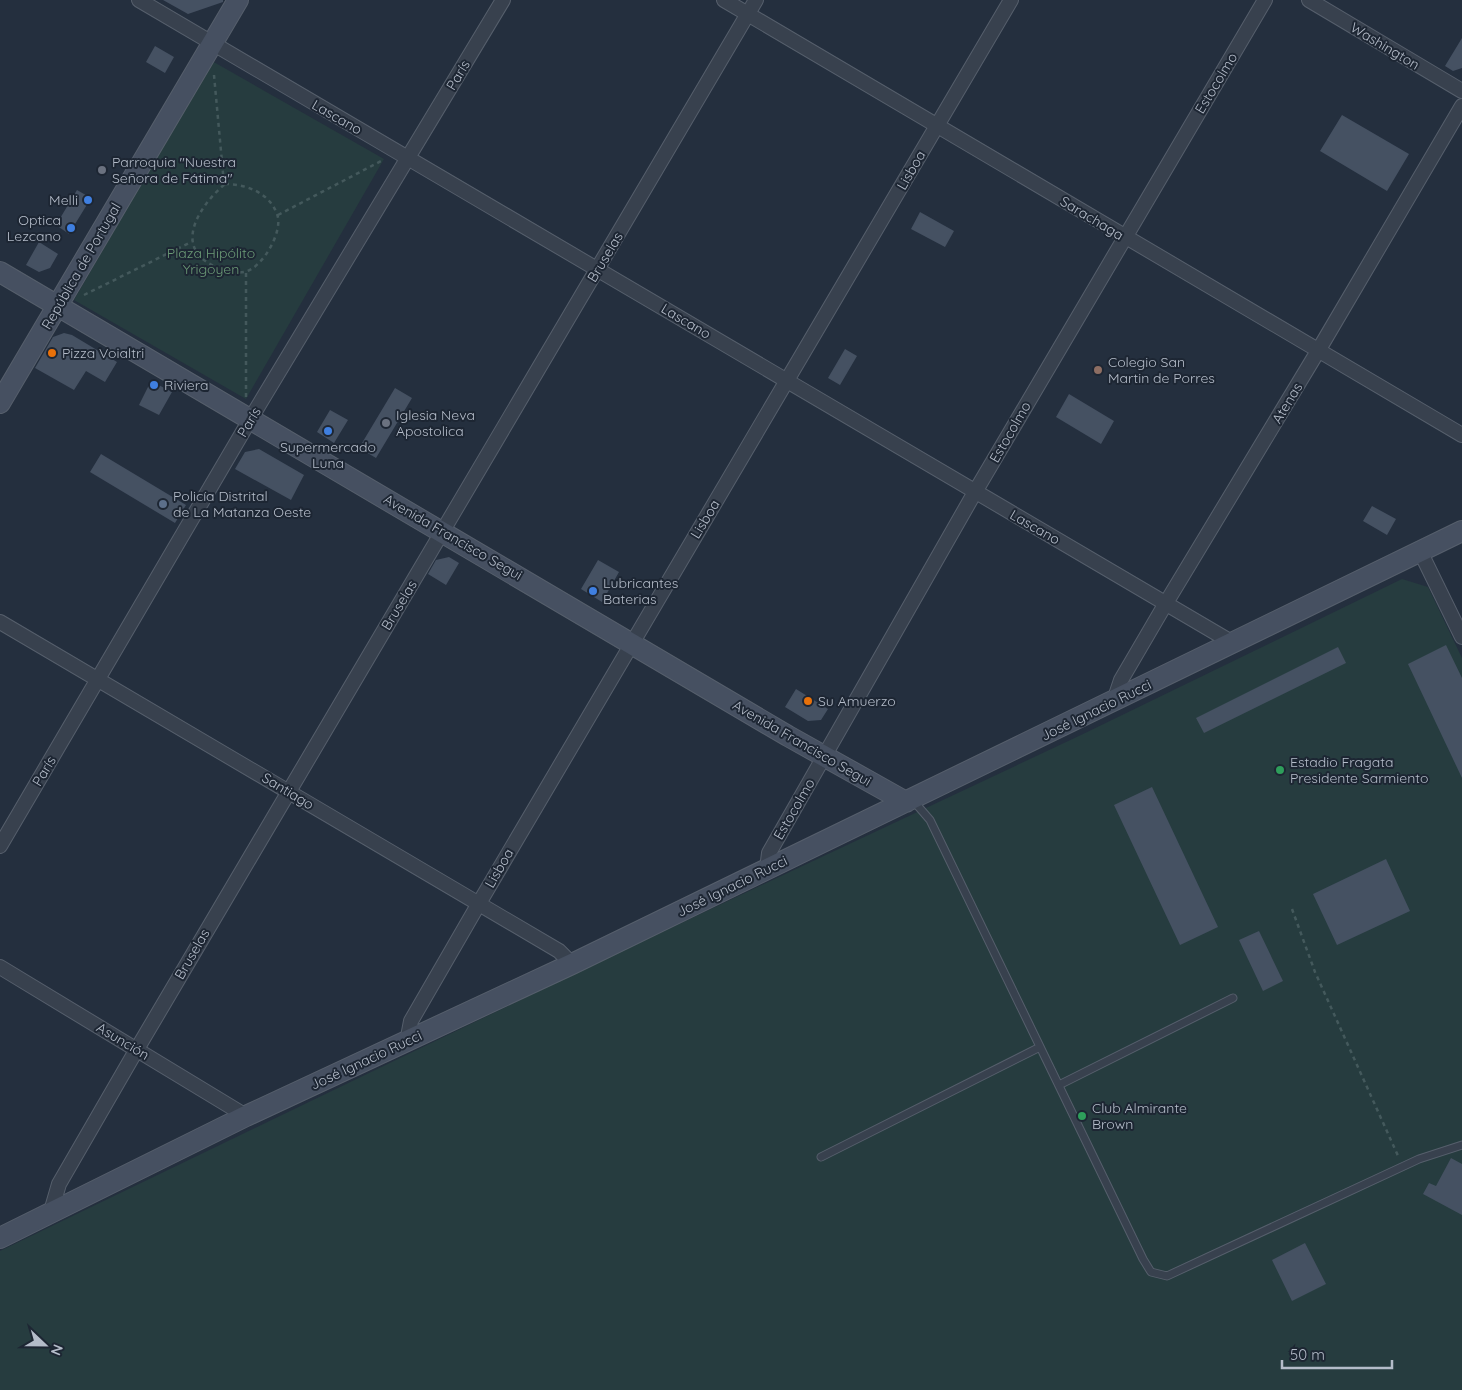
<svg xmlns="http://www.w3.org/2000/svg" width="1462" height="1390" font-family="Quicksand,sans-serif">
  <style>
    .green { fill: #263c3f }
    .building { fill: #455162 }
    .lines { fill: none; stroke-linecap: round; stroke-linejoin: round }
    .lane-casing { stroke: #565f6c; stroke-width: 9 }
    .street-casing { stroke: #565f6c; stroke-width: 16 }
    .secondary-casing { stroke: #565f6c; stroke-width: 22 }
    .path { stroke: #44595c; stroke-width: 2.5; stroke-dasharray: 4 4; stroke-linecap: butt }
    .lane { stroke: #38414e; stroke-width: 7 }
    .street { stroke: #38414e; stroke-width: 14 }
    .secondary { stroke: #465061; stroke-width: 20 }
    .worship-dot { fill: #6b7280; stroke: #1d2633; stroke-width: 2 }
    .shop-dot { fill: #3f7fe0; stroke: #1d2633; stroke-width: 2 }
    .food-dot { fill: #e8710a; stroke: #1d2633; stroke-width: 2 }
    .education-dot { fill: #8d6e63; stroke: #1d2633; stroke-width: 2 }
    .service-dot { fill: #5c6f8a; stroke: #1d2633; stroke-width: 2 }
    .leisure-dot { fill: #2e9e5b; stroke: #1d2633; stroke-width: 2 }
    .labels { text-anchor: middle; stroke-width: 4; stroke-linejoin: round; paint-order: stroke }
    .street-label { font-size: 14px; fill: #b4bcc9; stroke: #1d2633 }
    .poi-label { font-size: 14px; fill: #b4bcc9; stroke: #1d2633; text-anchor: start }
    .park-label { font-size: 14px; fill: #6b9a76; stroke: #1d2633 }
  </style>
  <rect width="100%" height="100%" fill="#242f3e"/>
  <!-- green -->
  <path class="green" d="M212,61L384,159L246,399L74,300Z
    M1402,579L1428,587L1462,658V1390H0V1251L626,949L1081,735Z"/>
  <!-- building -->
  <path class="building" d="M163,0H223V2L188,14Z
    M1462,38V68L1453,71L1445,66Z
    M155,46L174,57L165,73L146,62Z
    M1342,115L1409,154L1387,191L1320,151Z
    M77,190L91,198L69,234L56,225Z
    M920,212L954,231L945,247L911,229Z
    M39,242L58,254L50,268L39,272L26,265Z
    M64,333L72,335L117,362L105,382L86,371L74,390L35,368L53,337Z
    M845,349L857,356L840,385L828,378Z
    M151,381L172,392L159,415L139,405Z
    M395,388L412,398L376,458L359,448Z
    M1069,394L1114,421L1101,444L1056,417Z
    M330,410L348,420L334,443L317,432Z
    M259,449L304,475L291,500L235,469L245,452Z
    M101,454L186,505L175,523L90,472Z
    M1372,506L1396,519L1387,535L1363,521Z
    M449,557L459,563L446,585L428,574L436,560Z
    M598,560L619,572L602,602L581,589Z
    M1446,645L1462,678V778L1408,664Z
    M1338,647L1346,663L1204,733L1196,718Z
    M796,689L828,709L821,720L808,721L785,707Z
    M1152,787L1218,927L1180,945L1114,805Z
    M1386,859L1410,911L1337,945L1313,894Z
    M1259,931L1283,981L1263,991L1239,940Z
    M1451,1158L1462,1164V1215L1423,1194L1429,1183L1436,1186Z
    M1305,1243L1326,1284L1292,1301L1272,1260Z"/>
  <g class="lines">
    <defs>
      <path id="lane" d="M910,803L917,805L930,820L1143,1259L1151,1272L1167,1276L1419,1159L1462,1145
        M1059,1085L1233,998
        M821,1157L1040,1047"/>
      <path id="street" d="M139,0L1233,643
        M724,0L1462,435
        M1309,0L1462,91
        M1420,551L1462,637
        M0,622L559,951L572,964
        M1114,701L1121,680L1166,603L1318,351L1462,106
        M0,846L251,418L503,0
        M767,869L769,853L975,492L1265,0
        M0,967L246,1116
        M407,1042L411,1021L478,905L1011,0
        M50,1215L59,1184L137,1049L756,0"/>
      <path id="secondary" d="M0,272L788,736L906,802
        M0,403L238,0
        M0,1238L246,1116L572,964L1462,531"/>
    </defs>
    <!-- lane casing -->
    <use href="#lane" class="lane-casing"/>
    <!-- street casing -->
    <use href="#street" class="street-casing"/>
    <!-- secondary casing -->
    <use href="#secondary" class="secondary-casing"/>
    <!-- path -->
    <path class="path" d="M214,75L224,184
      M225,184C245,184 269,192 277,214C284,231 262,269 244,272C233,274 224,270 214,266C172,247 200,205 225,184Z
      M278,215L383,160
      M246,273V397
      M84,295L193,241
      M1292,909L1315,972L1399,1158"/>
    <!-- lane -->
    <use href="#lane" class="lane"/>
    <!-- street -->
    <use href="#street" class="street"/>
    <!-- secondary -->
    <use href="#secondary" class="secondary"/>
  </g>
  <!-- markers -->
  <g class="worship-dot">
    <circle cx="102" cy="170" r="5"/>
    <circle cx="386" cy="423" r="5"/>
  </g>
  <g class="shop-dot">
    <circle cx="88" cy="200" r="5"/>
    <circle cx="71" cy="228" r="5"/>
    <circle cx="154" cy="385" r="5"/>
    <circle cx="328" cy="431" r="5"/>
    <circle cx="593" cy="591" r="5"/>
  </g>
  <g class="food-dot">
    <circle cx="52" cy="353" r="5"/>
    <circle cx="808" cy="701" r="5"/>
  </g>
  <circle class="education-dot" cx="1098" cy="370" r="5"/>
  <circle class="service-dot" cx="163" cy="504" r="5"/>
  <g class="leisure-dot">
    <circle cx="1280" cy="770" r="5"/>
    <circle cx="1082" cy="1116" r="5"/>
  </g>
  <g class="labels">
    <!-- street labels -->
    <g class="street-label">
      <text transform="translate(1385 46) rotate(31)" y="5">Washington</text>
      <text transform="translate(458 75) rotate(-59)" y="5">París</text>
      <text transform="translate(1216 83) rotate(-59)" y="5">Estocolmo</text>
      <text transform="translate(337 117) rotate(30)" y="5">Lascano</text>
      <text transform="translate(911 170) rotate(-60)" y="5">Lisboa</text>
      <text transform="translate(1092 218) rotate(31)" y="5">Sarachaga</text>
      <text transform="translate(605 257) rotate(-59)" y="5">Bruselas</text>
      <text transform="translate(81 266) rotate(-60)" y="5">República de Portugal</text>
      <text transform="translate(686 321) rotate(31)" y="5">Lascano</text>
      <text transform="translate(1287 403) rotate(-59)" y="5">Atenas</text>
      <text transform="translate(249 422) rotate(-59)" y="5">París</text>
      <text transform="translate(1010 432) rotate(-60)" y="5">Estocolmo</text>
      <text transform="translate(705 519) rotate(-59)" y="5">Lisboa</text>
      <text transform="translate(1035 527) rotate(30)" y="5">Lascano</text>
      <text transform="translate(453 537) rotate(30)" y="5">Avenida Francisco Segui</text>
      <text transform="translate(399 605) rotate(-59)" y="5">Bruselas</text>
      <text transform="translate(1096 710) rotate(-26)" y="5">José Ignacio Rucci</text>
      <text transform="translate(802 743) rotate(30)" y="5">Avenida Francisco Segui</text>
      <text transform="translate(44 771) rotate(-59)" y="5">París</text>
      <text transform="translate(288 791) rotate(31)" y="5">Santiago</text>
      <text transform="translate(794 809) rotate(-60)" y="5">Estocolmo</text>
      <text transform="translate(499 868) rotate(-60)" y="5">Lisboa</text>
      <text transform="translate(732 886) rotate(-26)" y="5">José Ignacio Rucci</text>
      <text transform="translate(192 954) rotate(-60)" y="5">Bruselas</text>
      <text transform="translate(123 1041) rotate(31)" y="5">Asunción</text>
      <text transform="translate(366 1060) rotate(-25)" y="5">José Ignacio Rucci</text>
    </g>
    <!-- poi labels -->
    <g class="poi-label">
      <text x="112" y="167">Parroquia "Nuestra<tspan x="112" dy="16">Señora de Fátima"</tspan></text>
      <text x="78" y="205" text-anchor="end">Melli</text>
      <text x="61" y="225" text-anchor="end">Optica<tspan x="61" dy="16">Lezcano</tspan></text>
      <text x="62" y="358">Pizza Voialtri</text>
      <text x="1108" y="367">Colegio San<tspan x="1108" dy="16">Martin de Porres</tspan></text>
      <text x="164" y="390">Riviera</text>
      <text x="396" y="420">Iglesia Neva<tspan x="396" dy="16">Apostolica</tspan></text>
      <text x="328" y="452" text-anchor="middle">Supermercado<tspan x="328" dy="16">Luna</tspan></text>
      <text x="173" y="501">Policía Distrital<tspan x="173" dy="16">de La Matanza Oeste</tspan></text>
      <text x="603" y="588">Lubricantes<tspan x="603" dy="16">Baterias</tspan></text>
      <text x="818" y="706">Su Amuerzo</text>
      <text x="1290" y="767">Estadio Fragata<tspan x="1290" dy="16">Presidente Sarmiento</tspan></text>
      <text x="1092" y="1113">Club Almirante<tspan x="1092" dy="16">Brown</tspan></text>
    </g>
    <!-- park labels -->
    <g class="park-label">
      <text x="211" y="258">Plaza Hipólito<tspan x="211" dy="16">Yrigoyen</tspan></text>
    </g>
  </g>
  <!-- north arrow -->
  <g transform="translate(45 1345) rotate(112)" stroke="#1d2633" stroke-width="4" paint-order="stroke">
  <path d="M0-4L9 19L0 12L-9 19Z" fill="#b4bcc9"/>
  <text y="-8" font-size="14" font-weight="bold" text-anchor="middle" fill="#b4bcc9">N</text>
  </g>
  <!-- scale -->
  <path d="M1282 1360v8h110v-8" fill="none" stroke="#b4bcc9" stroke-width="2.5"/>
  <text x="1290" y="1360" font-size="15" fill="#b4bcc9" stroke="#1d2633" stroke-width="4" paint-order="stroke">50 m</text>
</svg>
